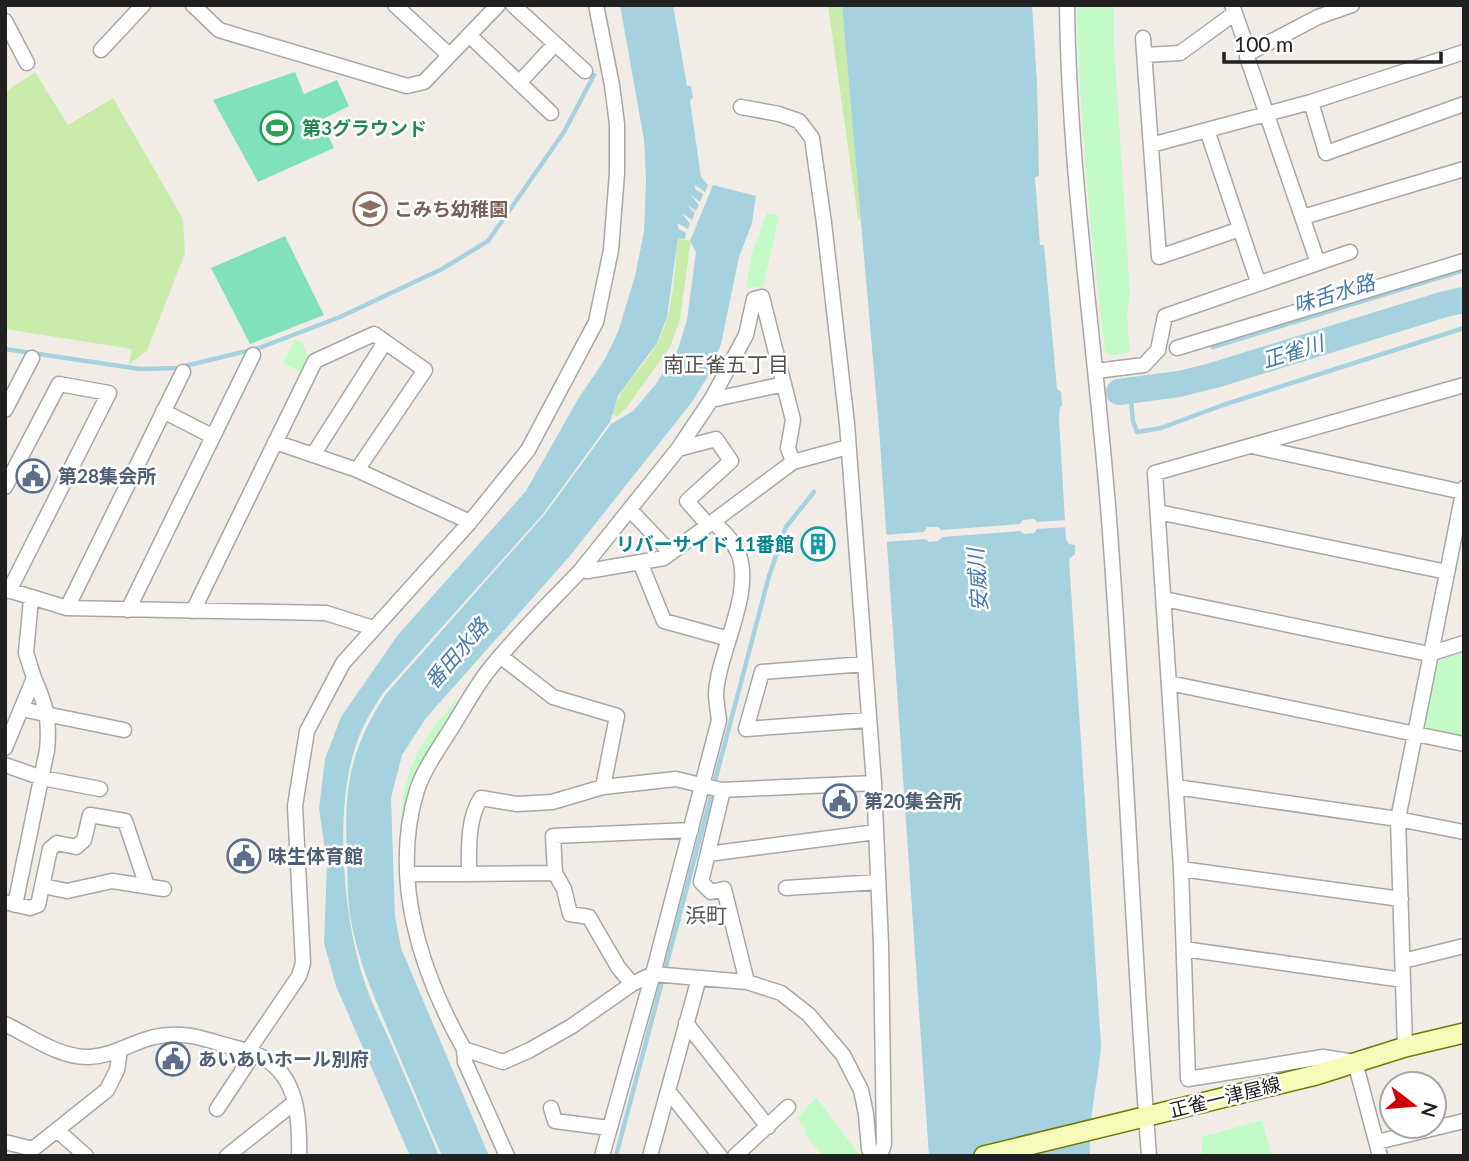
<svg xmlns="http://www.w3.org/2000/svg" width="1469" height="1161" font-family="Lato,'Noto Sans JP',sans-serif">
  <style>
    .grass { fill: #caecab }
    .park { fill: #c3fbc8 }
    .pitch { fill: #82e1bd }
    .water { fill: #a6d2df }
    .pier { fill: #f1ede6 }
    .lines { fill: none; stroke-linecap: round; stroke-linejoin: round }
    .stream { stroke: #a6d2df; stroke-width: 4.5 }
    .river { stroke: #a6d2df; stroke-width: 26 }
    .street-casing { stroke: #a7a7a7; stroke-width: 17 }
    .secondary-casing { stroke: #6d7b02; stroke-width: 22 }
    .street { stroke: #fff; stroke-width: 14 }
    .secondary { stroke: #f7fbba; stroke-width: 19 }
    .labels { text-anchor: middle; stroke-width: 5; stroke-linejoin: round; paint-order: stroke }
    .leisure-label { font-size: 19px; font-weight: bold; fill: #27864d; stroke: #fff; text-anchor: start }
    .education-label { font-size: 19px; font-weight: bold; fill: #785e54; stroke: #fff; text-anchor: start }
    .service-label { font-size: 19px; font-weight: bold; fill: #4e5e75; stroke: #fff; text-anchor: start }
    .culture-label { font-size: 19px; font-weight: bold; fill: #0d838f; stroke: #fff; text-anchor: end }
    .street-label { font-size: 19px; fill: #202020; stroke: #fff }
    .water-label { font-size: 21px; font-style: italic; fill: #4678ab; stroke: #fff }
    .neighbourhood-label { font-size: 21px; fill: #535353; stroke: #fff }
  </style>
  <rect width="100%" height="100%" fill="#f1ede6"/>
  <!-- grass -->
  <path class="grass" d="M828,5H842L861,221L858,219Z
    M35,72L68,125L113,98L183,219L185,253L147,351L129,364L132,349L5,329V92Z
    M678,237L690,241V246L680,319L670,347L627,407L617,417L612,414C621,386 641,370 656,345C674,315 674,272 678,237Z"/>
  <!-- park -->
  <path class="park" d="M1077,5H1114V45L1130,293L1127,315L1130,352L1111,356L1105,351C1091,236 1079,121 1077,5Z
    M767,213L779,216L763,287L746,288L752,253Z
    M295,339L302,342L309,359L302,373L283,363Z
    M1464,652V740L1426,732L1423,726L1436,666L1442,659Z
    M459,697L415,784L403,832C403,822 401,810 403,800C408,758 432,726 459,697Z
    M816,1097L860,1156H823L804,1133L807,1130L797,1119Z
    M1262,1120L1272,1156H1202V1137Z"/>
  <!-- pitch -->
  <path class="pitch" d="M295,72L304,94L337,80L349,106L321,120L334,148L258,182L213,100Z
    M285,236L324,315L250,344L211,268Z"/>
  <!-- water -->
  <path class="water" d="M620,5H673L687,86H691L693,97L690,101L701,177L708,185L705,192L695,185V189L703,194L700,202L690,194L699,205L696,211L686,204L695,213L692,220L682,213L690,224L688,229L677,223L679,229L686,233L685,239L678,238L667,317L657,343L618,396L610,422L543,514L383,693C372,710 362,726 356,745C334,807 343,918 364,980C370,1000 380,1019 389,1039C406,1078 423,1117 439,1156H410L336,986L324,943L327,863L319,809L325,759L341,717L397,636L526,491L578,399L605,359L618,332L635,276L644,232L646,181L644,140Z
    M842,5H1032L1037,82L1039,176L1035,177L1040,245H1044L1057,389L1061,392L1062,406L1060,407L1059,418L1066,539L1069,544L1075,545V554L1069,559L1101,1046C1098,1083 1088,1118 1090,1156H929L879,428Z
    M713,185L756,196L752,223L739,257L721,344L708,376L692,402L569,557L426,718L402,755L391,798L395,916L401,948L489,1156H442C424,1115 407,1074 389,1032C374,997 358,960 351,921C347,901 348,878 347,857C344,790 348,752 386,694L545,514L611,424L633,411L656,384L678,349L687,320L696,252L690,241Z"/>
  <!-- pier -->
  <path class="pier" d="M1034,519L1037,522L1068,520L1069,527L1037,529L1034,533L1024,534L1020,531L942,537L938,541L929,542L925,539L884,542L883,535L924,532L927,527H938L941,530L1020,524L1023,520Z"/>
  <g class="lines">
    <!-- stream -->
    <path class="stream" d="M1213,347L1464,270
      M5,349L140,369L177,368L259,348L340,317L442,269L488,241L564,132L594,75
      M1130,390L1133,421L1137,432L1161,428L1223,405L1464,328
      M616,1156L769,576L786,527L814,492"/>
    <!-- river -->
    <path class="river" d="M1119,392L1179,384L1215,375L1445,304L1464,300"/>
    <defs>
      <path id="street" d="M193,5L219,30L407,86L424,82L498,5
        M395,5L449,55
        M513,5L585,71
        M1067,5C1069,177 1096,348 1109,519C1125,731 1133,944 1149,1156
        M1232,5L1249,53L1247,57L1318,263
        M5,21L27,63
        M469,35L551,113
        M1143,38L1159,257L1240,229
        M101,50L143,5
        M1249,53L1318,17L1352,5
        M1145,55L1180,53L1235,13
        M519,83L555,44
        M1311,102L1326,153L1464,104
        M741,107L779,114L799,121L812,138L824,223L847,424L874,783L881,944L884,1144L880,1156
        M1207,130L1258,282
        M1151,145L1311,102L1464,52
        M1303,217L1464,169
        M1177,348L1464,261
        M1096,371L1144,365L1158,350L1165,316L1350,252
        M711,400L784,384
        M5,410L32,358
        M163,411L212,436
        M275,442L357,470L470,522
        M848,447L793,462L664,558L588,571L581,570C550,603 516,635 488,671C474,689 463,710 451,729C439,748 424,769 417,790C390,878 420,971 464,1049L503,1062L530,1050L572,1026L632,984L653,974L747,982L781,993L809,1015L843,1055L861,1090L866,1114L869,1149L873,1156
        M1256,447L1463,492
        M678,449L716,439L731,461L687,501L708,525
        M313,455L385,342
        M5,487L59,384L109,393L9,591
        M1158,512L1447,572
        M635,515L671,553
        M640,562L664,621L729,639
        M581,570L678,449L711,400L746,335L754,299L762,297L793,420L788,448L793,462
        M5,589L67,608L326,613L373,628
        M1164,599L1429,654L1464,643
        M67,608L183,372
        M128,610L253,355
        M193,611L315,361L374,334L425,370L357,470
        M500,656L553,697L617,716L603,787
        M865,664L762,672L746,729L869,720
        M1169,683L1464,744
        M21,709L124,730
        M5,748L34,678L26,653L31,599
        M5,765L42,778L100,789
        M1176,787L1398,819L1464,832
        M723,790L701,882L711,892L724,889L747,982
        M708,854L876,832
        M1181,869L1401,899
        M407,874H469C469,850 467,819 481,798L517,804L552,802L603,787L676,779L721,790L874,783
        M469,874L555,873
        M43,886L67,891L112,881L164,889
        M786,888L878,882
        M5,902L30,908L38,905L50,849L57,843L76,847L84,840L90,815L125,821L147,886
        M15,905L47,750C50,720 46,705 34,678
        M1184,949L1403,980
        M1403,961L1464,946
        M632,984L618,967L589,917L570,914L564,889L555,873L553,836L691,830
        M686,1023L768,1127
        M5,1024C30,1036 60,1058 89,1057C114,1056 132,1042 154,1037C182,1032 196,1036 222,1044C232,1047 243,1049 253,1053C297,1069 300,1115 299,1156
        M1405,1047L1398,819L1464,488
        M464,1049L465,1062L507,1156
        M248,1051L299,976L303,963L295,806L307,731L343,663L470,522L528,450L596,322L611,250L617,173V124L612,85L596,5
        M669,1092L720,1156
        M551,1108L555,1121L609,1128
        M217,1109L254,1053
        M58,1131L86,1156
        M5,1142L33,1149
        M1377,1142L1464,1121
        M29,1156L33,1149L107,1090L117,1070L120,1051
        M227,1156L295,1102
        M602,1156L653,974L719,720C718,712 716,702 716,693C718,653 753,595 739,555C734,541 724,532 713,522
        M650,1156L699,978
        M735,1156L788,1107
        M1380,1156L1355,1062L1323,1057L1188,1079L1181,869L1155,473L1464,385"/>
      <path id="secondary" d="M984,1156L1316,1075L1405,1047L1464,1033"/>
    </defs>
    <!-- street casing -->
    <use href="#street" class="street-casing"/>
    <!-- secondary casing -->
    <use href="#secondary" class="secondary-casing"/>
    <!-- street -->
    <use href="#street" class="street"/>
    <!-- secondary -->
    <use href="#secondary" class="secondary"/>
  </g>
  <!-- icons -->
  <defs>
    <symbol id="stadium-ring" viewBox="-11 -11 22 22"><circle r="9.5" fill="#fff" stroke="#2e9e5b" stroke-width="1.5"/><path d="M0-5a6.5 5 0 1 0 0 10a6.5 5 0 1 0 0-10ZM-3.5-1.8h7v3.6h-7Z" fill="#2e9e5b"/></symbol>
    <symbol id="school-ring" viewBox="-11 -11 22 22"><circle r="9.5" fill="#fff" stroke="#8d6e63" stroke-width="1.5"/><path d="M0-5L7-2L0 1L-7-2ZM-4 1L0 2.5L4 1V4Q0 6-4 4Z" fill="#8d6e63"/></symbol>
    <symbol id="civic-ring" viewBox="-11 -11 22 22"><circle r="9.5" fill="#fff" stroke="#5c6f8a" stroke-width="1.5"/><path d="M-.6-6.5H3V-4.5H.6V-3L4-1V1h2V6H-6V1h2V-1L-.6-3ZM-1.2 2.5V6h2.4V2.5Z" fill="#5c6f8a"/></symbol>
    <symbol id="building-ring" viewBox="-11 -11 22 22"><circle r="9.5" fill="#fff" stroke="#0f9aa8" stroke-width="1.5"/><path d="M-4-6H4V6H1V3H-1V6H-4ZM-2.5-4.3h1.7v1.8h-1.7ZM.8-4.3h1.7v1.8H.8ZM-2.5-1h1.7V.8h-1.7ZM.8-1h1.7V.8H.8Z" fill="#0f9aa8"/></symbol>
  </defs>
  <g fill-rule="evenodd">
    <use href="#stadium-ring" x="258" y="109" width="38" height="38"/>
    <use href="#school-ring" x="351" y="190" width="38" height="38"/>
    <use href="#civic-ring" x="14" y="457" width="38" height="38"/>
    <use href="#building-ring" x="799" y="525" width="38" height="38"/>
    <use href="#civic-ring" x="821" y="782" width="38" height="38"/>
    <use href="#civic-ring" x="225" y="837" width="38" height="38"/>
    <use href="#civic-ring" x="154" y="1040" width="38" height="38"/>
  </g>
  <g class="labels">
    <!-- leisure labels -->
    <g class="leisure-label">
      <text x="302" y="135">第3グラウンド</text>
    </g>
    <!-- education labels -->
    <g class="education-label">
      <text x="394" y="216">こみち幼稚園</text>
    </g>
    <!-- service labels -->
    <g class="service-label">
      <text x="58" y="483">第28集会所</text>
      <text x="864" y="808">第20集会所</text>
      <text x="268" y="863">味生体育館</text>
      <text x="198" y="1066">あいあいホール別府</text>
    </g>
    <!-- culture labels -->
    <g class="culture-label">
      <text x="794" y="551">リバーサイド 11番館</text>
    </g>
    <!-- street labels -->
    <g class="street-label">
      <text transform="translate(1225 1097) rotate(-14)" y="7">正雀一津屋線</text>
    </g>
    <!-- water labels -->
    <g class="water-label">
      <text transform="translate(1334 294) rotate(-17)" y="7">味舌水路</text>
      <text transform="translate(1293 352) rotate(-17)" y="7">正雀川</text>
      <text transform="translate(978 580) rotate(-94)" y="7">安威川</text>
      <text transform="translate(457 654) rotate(-49)" y="7">番田水路</text>
    </g>
    <!-- neighbourhood labels -->
    <g class="neighbourhood-label">
      <text x="726" y="372">南正雀五丁目</text>
      <text x="706" y="923">浜町</text>
    </g>
  </g>
  <!-- border -->
  <rect width="1469" height="1161" fill="none" stroke="#202020" stroke-width="14"/>
  <!-- north arrow -->
  <g transform="translate(1413 1105) rotate(106)"><circle r="33" fill="#ffffff" stroke="#a6a6a6" stroke-width="2"/>
  <path d="M0-5L12 26L0 18L-12 26Z" fill="#d00100"/>
  <text y="-10" font-size="19" font-weight="bold" text-anchor="middle" fill="#202020">N</text>
  </g>
  <!-- scale -->
  <path d="M1224 52v10h217v-10" fill="none" stroke="#202020" stroke-width="3.5"/>
  <text x="1234" y="52" font-size="21" fill="#202020" stroke="#ffffff" stroke-width="5" paint-order="stroke">100 m</text>
</svg>
